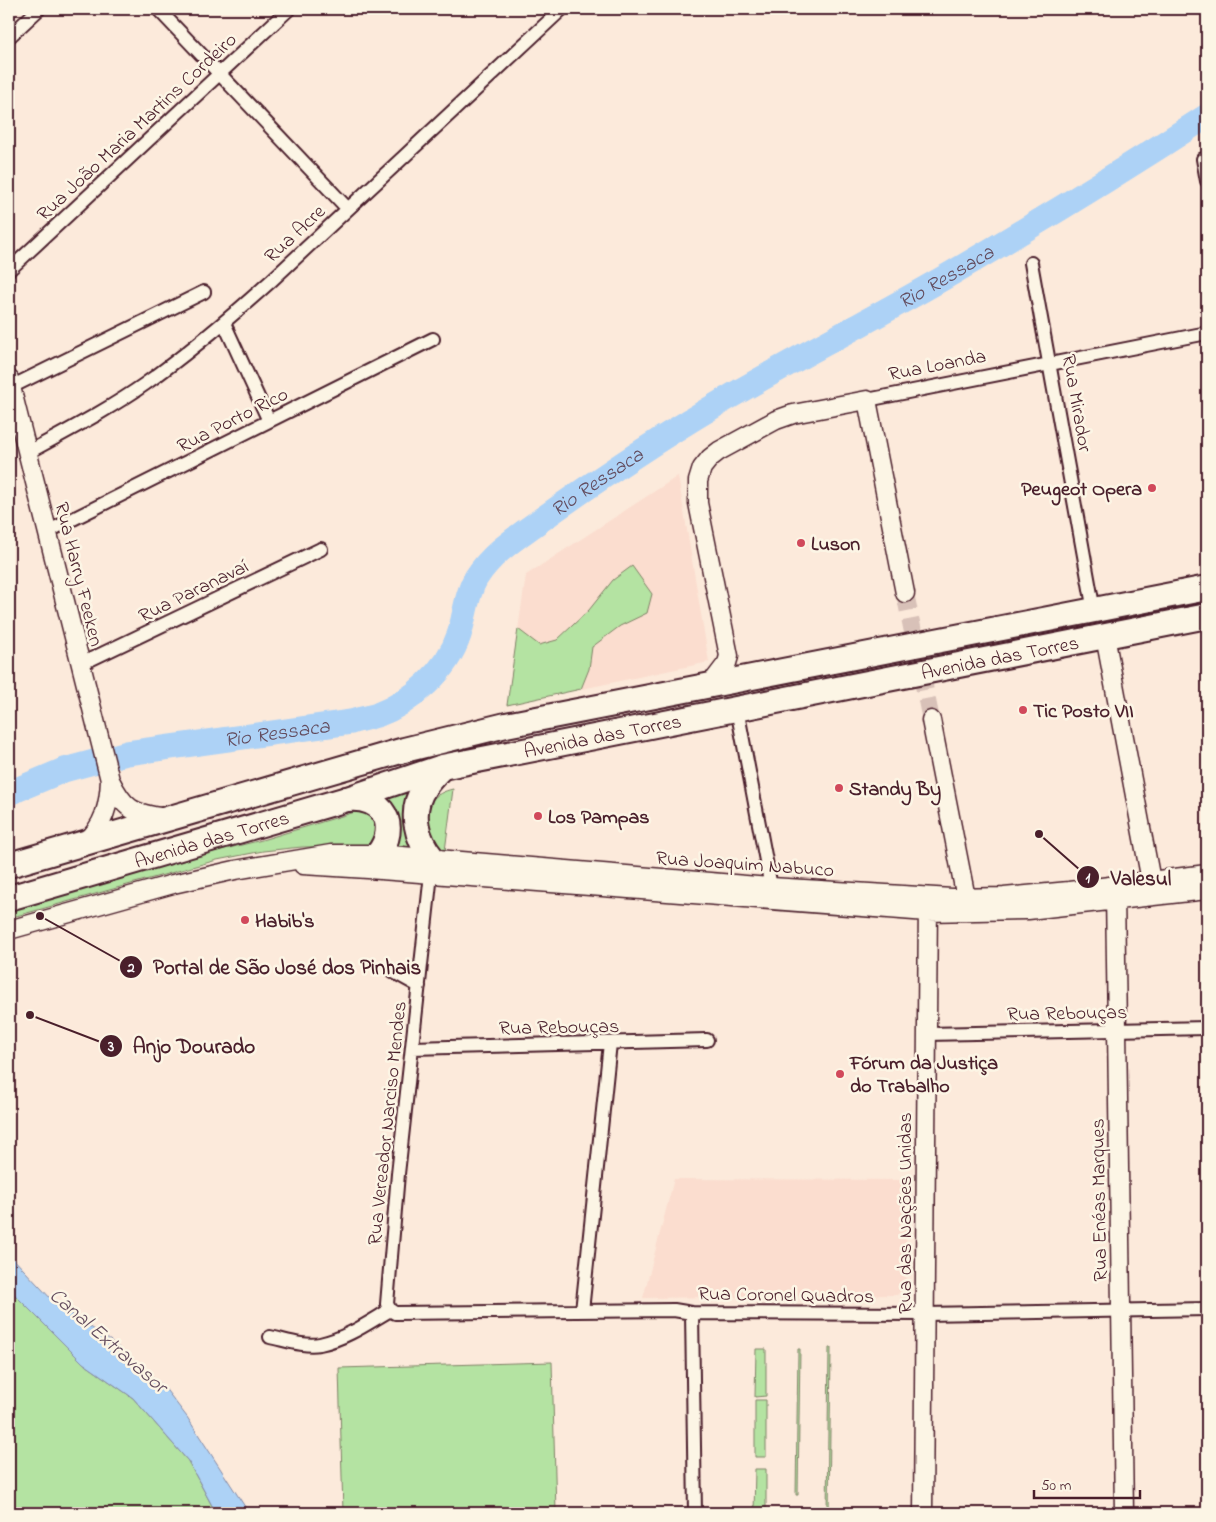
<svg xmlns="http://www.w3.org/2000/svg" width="1216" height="1522" font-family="'Indie Flower',sans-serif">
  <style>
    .built { fill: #fbddcf }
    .green { fill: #b4e3a2; stroke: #7f8166 }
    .water { fill: #add2f6; stroke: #858aa5 }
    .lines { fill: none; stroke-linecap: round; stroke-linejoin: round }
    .river { stroke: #add2f6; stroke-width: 25 }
    .secondary-tunnel { stroke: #d8c1b8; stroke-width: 18; stroke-dasharray: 18 9; stroke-linecap: butt }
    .street-casing { stroke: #4a1f2b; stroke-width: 16 }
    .secondary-casing { stroke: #4a1f2b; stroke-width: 21 }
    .highway-casing { stroke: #4a1f2b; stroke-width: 28 }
    .street { stroke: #fcf5e5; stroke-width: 12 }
    .secondary { stroke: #fcf5e5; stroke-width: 18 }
    .highway { stroke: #fcf5e5; stroke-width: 24 }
    .poi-dot { fill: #d1495b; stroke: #fcf5e5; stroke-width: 2 }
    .labels { text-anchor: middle; stroke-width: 5; stroke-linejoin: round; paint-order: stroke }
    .street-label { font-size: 20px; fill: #4a1f2b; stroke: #fcf5e5 }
    .poi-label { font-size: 20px; font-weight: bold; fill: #4a1f2b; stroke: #fcf5e5; text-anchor: start }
    .water-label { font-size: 21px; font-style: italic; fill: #634c5e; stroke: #fcf5e5 }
    .leader { fill: none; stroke: #4a1f2b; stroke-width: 2 }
    .callout-dot { fill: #4a1f2b; stroke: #fcf5e5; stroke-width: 2 }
    .mark-label { font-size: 15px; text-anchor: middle; font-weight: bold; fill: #fff }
    .callout-label { font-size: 21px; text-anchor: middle; font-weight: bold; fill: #4a1f2b; stroke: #fcf5e5; stroke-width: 5; stroke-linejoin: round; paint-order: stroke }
  </style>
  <rect width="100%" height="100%" fill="#fceadb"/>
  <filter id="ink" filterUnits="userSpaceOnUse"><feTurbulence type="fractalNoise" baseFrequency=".02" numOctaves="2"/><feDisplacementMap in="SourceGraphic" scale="10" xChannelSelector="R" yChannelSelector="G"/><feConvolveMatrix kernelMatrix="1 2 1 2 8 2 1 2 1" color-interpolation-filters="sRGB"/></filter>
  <g filter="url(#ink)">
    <!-- built -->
    <path class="built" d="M678,476L709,662L507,705L526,575Z
      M674,1179L906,1180V1286L897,1295L643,1298Z"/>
    <!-- green -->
    <path class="green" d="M632,566L652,594L647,613L620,626L592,647L589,669L581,689L507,705L518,629L539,645L557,640L589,610L613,580Z
      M423,781L418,849L391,847L395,814L390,802L377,796Z
      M453,789L445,851C439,848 431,843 428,836C426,833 426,828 426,824C423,805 434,793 453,789Z
      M355,812L369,814L375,823V837L366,846L302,847L263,851L217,860L9,918V909L134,871L262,840Z
      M9,1289L83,1363L133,1398L188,1461L216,1513H9Z
      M829,1348H831L829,1513H827Z
      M756,1349H766V1396L755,1397Z
      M798,1349H800L798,1495H796Z
      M552,1362L556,1513H343L339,1368Z
      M755,1400H766V1457H755Z
      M755,1469H766V1513H754Z"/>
    <!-- water -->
    <path class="water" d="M9,1254L54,1302L111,1341L164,1387L187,1417L249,1513H216L188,1461L133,1398L83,1363L9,1289Z"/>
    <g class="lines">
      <!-- river -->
      <path class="river" id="s1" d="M9,793L64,770L127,753L351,722C359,719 368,718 377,715C412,702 447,671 459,635C465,616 466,595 476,578C490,556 510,542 531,527C598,479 667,433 738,392C813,349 890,310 964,266C1046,218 1127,168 1207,116"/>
      <!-- secondary-tunnel -->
      <path class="secondary-tunnel" d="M905,593L931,720"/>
      <defs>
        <path id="street" d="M158,9L348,209
          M9,37L39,9
          M1203,159L1207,181
          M1031,263L1094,611
          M9,270L289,9
          M224,323L269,421
          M11,387L204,292
          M867,400L1207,333
          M27,453C67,431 108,410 145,384C190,352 231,317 272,280L562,9
          M47,532L433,339
          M81,664L321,549
          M737,709L771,887
          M431,874L398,1174L387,1304L390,1310L395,1313L674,1310L692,1313L925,1314L1207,1309
          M392,971L419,986
          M927,1034L1207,1028
          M412,1048L707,1040
          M582,1311L610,1043
          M692,1313L695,1513
          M270,1337C285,1340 304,1347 320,1344C345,1339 368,1323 390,1310"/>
        <path id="secondary" d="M9,379L110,780C125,810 132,813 165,818
          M1105,636L1151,881
          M711,684L727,663L729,656L698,503V481L702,468L710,458L719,451L776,420L793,414L867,400L905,593
          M931,720L966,898
          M85,843C104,825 109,806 110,780
          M303,865L368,869L927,912L1028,910L1207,890
          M1115,892L1124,1513
          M9,930L173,884L235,870L331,854H378L771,887L952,898L1004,897L1069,891L1207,874
          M923,1513L928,901"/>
        <g id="highway">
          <path d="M347,799C383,795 400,826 378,854"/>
          <path d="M433,859C416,839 409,811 424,788C429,780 436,773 442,767"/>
          <path d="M9,865L404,750L506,725L1207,588"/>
          <path id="s2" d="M9,898L347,799L442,767L1207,616"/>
        </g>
      </defs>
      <!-- street casing -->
      <use href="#street" class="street-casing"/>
      <!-- secondary casing -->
      <use href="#secondary" class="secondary-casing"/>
      <!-- highway casing -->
      <use href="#highway" class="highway-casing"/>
      <!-- street -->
      <use href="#street" class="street"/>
      <!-- secondary -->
      <use href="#secondary" class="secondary"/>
      <!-- highway -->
      <use href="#highway" class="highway"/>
    </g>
  </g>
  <!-- markers -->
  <g class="poi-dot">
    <circle cx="1152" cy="488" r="5"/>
    <circle cx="801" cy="543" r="5"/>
    <circle cx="1023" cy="710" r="5"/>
    <circle cx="839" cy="788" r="5"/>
    <circle cx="538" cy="816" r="5"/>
    <circle cx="245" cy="920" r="5"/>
    <circle cx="840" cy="1074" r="5"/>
  </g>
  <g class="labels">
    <!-- street labels -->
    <g class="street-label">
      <text transform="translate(136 126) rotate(-43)" y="7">Rua João Maria Martins Cordeiro</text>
      <text transform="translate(294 233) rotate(-43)" y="7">Rua Acre</text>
      <text transform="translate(937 364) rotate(-11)" y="7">Rua Loanda</text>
      <text transform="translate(1078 403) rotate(80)" y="7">Rua Mirador</text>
      <text transform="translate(232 419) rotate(-27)" y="7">Rua Porto Rico</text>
      <text transform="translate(80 574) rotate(76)" y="7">Rua Harry Feeken</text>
      <text transform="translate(193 590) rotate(-26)" y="7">Rua Paranavaí</text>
      <text dy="7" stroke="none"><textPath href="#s2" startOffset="1021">Avenida das Torres</textPath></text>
      <text dy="7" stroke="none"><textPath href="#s2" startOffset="616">Avenida das Torres</textPath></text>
      <text dy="7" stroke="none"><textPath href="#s2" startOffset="211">Avenida das Torres</textPath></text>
      <text transform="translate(745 863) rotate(4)" y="7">Rua Joaquim Nabuco</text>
      <text transform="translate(1067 1012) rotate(-1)" y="7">Rua Rebouças</text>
      <text transform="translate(559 1026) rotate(-1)" y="7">Rua Rebouças</text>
      <text transform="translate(386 1123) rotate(-84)" y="7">Rua Vereador Narciso Mendes</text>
      <text transform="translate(1098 1200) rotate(-91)" y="7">Rua Enéas Marques</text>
      <text transform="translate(904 1213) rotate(-90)" y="7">Rua das Nações Unidas</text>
      <text transform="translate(786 1294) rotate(1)" y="7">Rua Coronel Quadros</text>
    </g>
    <!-- poi labels -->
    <g class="poi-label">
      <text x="1142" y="495" text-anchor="end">Peugeot Opera</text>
      <text x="811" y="550">Luson</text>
      <text x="1033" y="717">Tic Posto VII</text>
      <text x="849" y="795">Standy By</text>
      <text x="548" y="823">Los Pampas</text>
      <text x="255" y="927">Habib's</text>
      <text x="850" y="1069">Fórum da Justiça<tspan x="850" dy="23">do Trabalho</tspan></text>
    </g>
    <!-- water labels -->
    <g class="water-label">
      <text dy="7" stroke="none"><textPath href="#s1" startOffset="1116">Rio Ressaca</textPath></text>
      <text dy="7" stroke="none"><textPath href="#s1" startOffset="711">Rio Ressaca</textPath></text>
      <text dy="7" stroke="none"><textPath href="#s1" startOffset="276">Rio Ressaca</textPath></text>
      <text transform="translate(109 1340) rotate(41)" y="7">Canal Extravasor</text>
    </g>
  </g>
  <!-- callouts -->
  <path class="leader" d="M1039 834L1088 877M40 916L131 967M30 1015L111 1046"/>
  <g class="callout-dot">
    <circle cx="1039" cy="834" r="5"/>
    <circle cx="40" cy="916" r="5"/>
    <circle cx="30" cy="1015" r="5"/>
    <circle cx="1088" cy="877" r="12"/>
    <circle cx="131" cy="967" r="12"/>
    <circle cx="111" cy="1046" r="12"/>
  </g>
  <g class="mark-label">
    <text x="1088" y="882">1</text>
    <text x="131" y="972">2</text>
    <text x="111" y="1051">3</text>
  </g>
  <g class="callout-label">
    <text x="1141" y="885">Valesul</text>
    <text x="287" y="974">Portal de São José dos Pinhais</text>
    <text x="194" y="1053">Anjo Dourado</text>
  </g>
  <!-- margin -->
  <rect width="1216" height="1522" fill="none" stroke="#fcf5e5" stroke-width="30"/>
  <rect x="15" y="15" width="1186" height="1492" fill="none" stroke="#4a1f2b" stroke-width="2" filter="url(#ink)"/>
  <!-- scale -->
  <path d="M1034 1490v8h106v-8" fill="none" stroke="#4a1f2b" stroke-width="2.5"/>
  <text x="1041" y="1490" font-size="15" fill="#4a1f2b" stroke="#fcf5e5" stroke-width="4" paint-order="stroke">50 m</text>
</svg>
